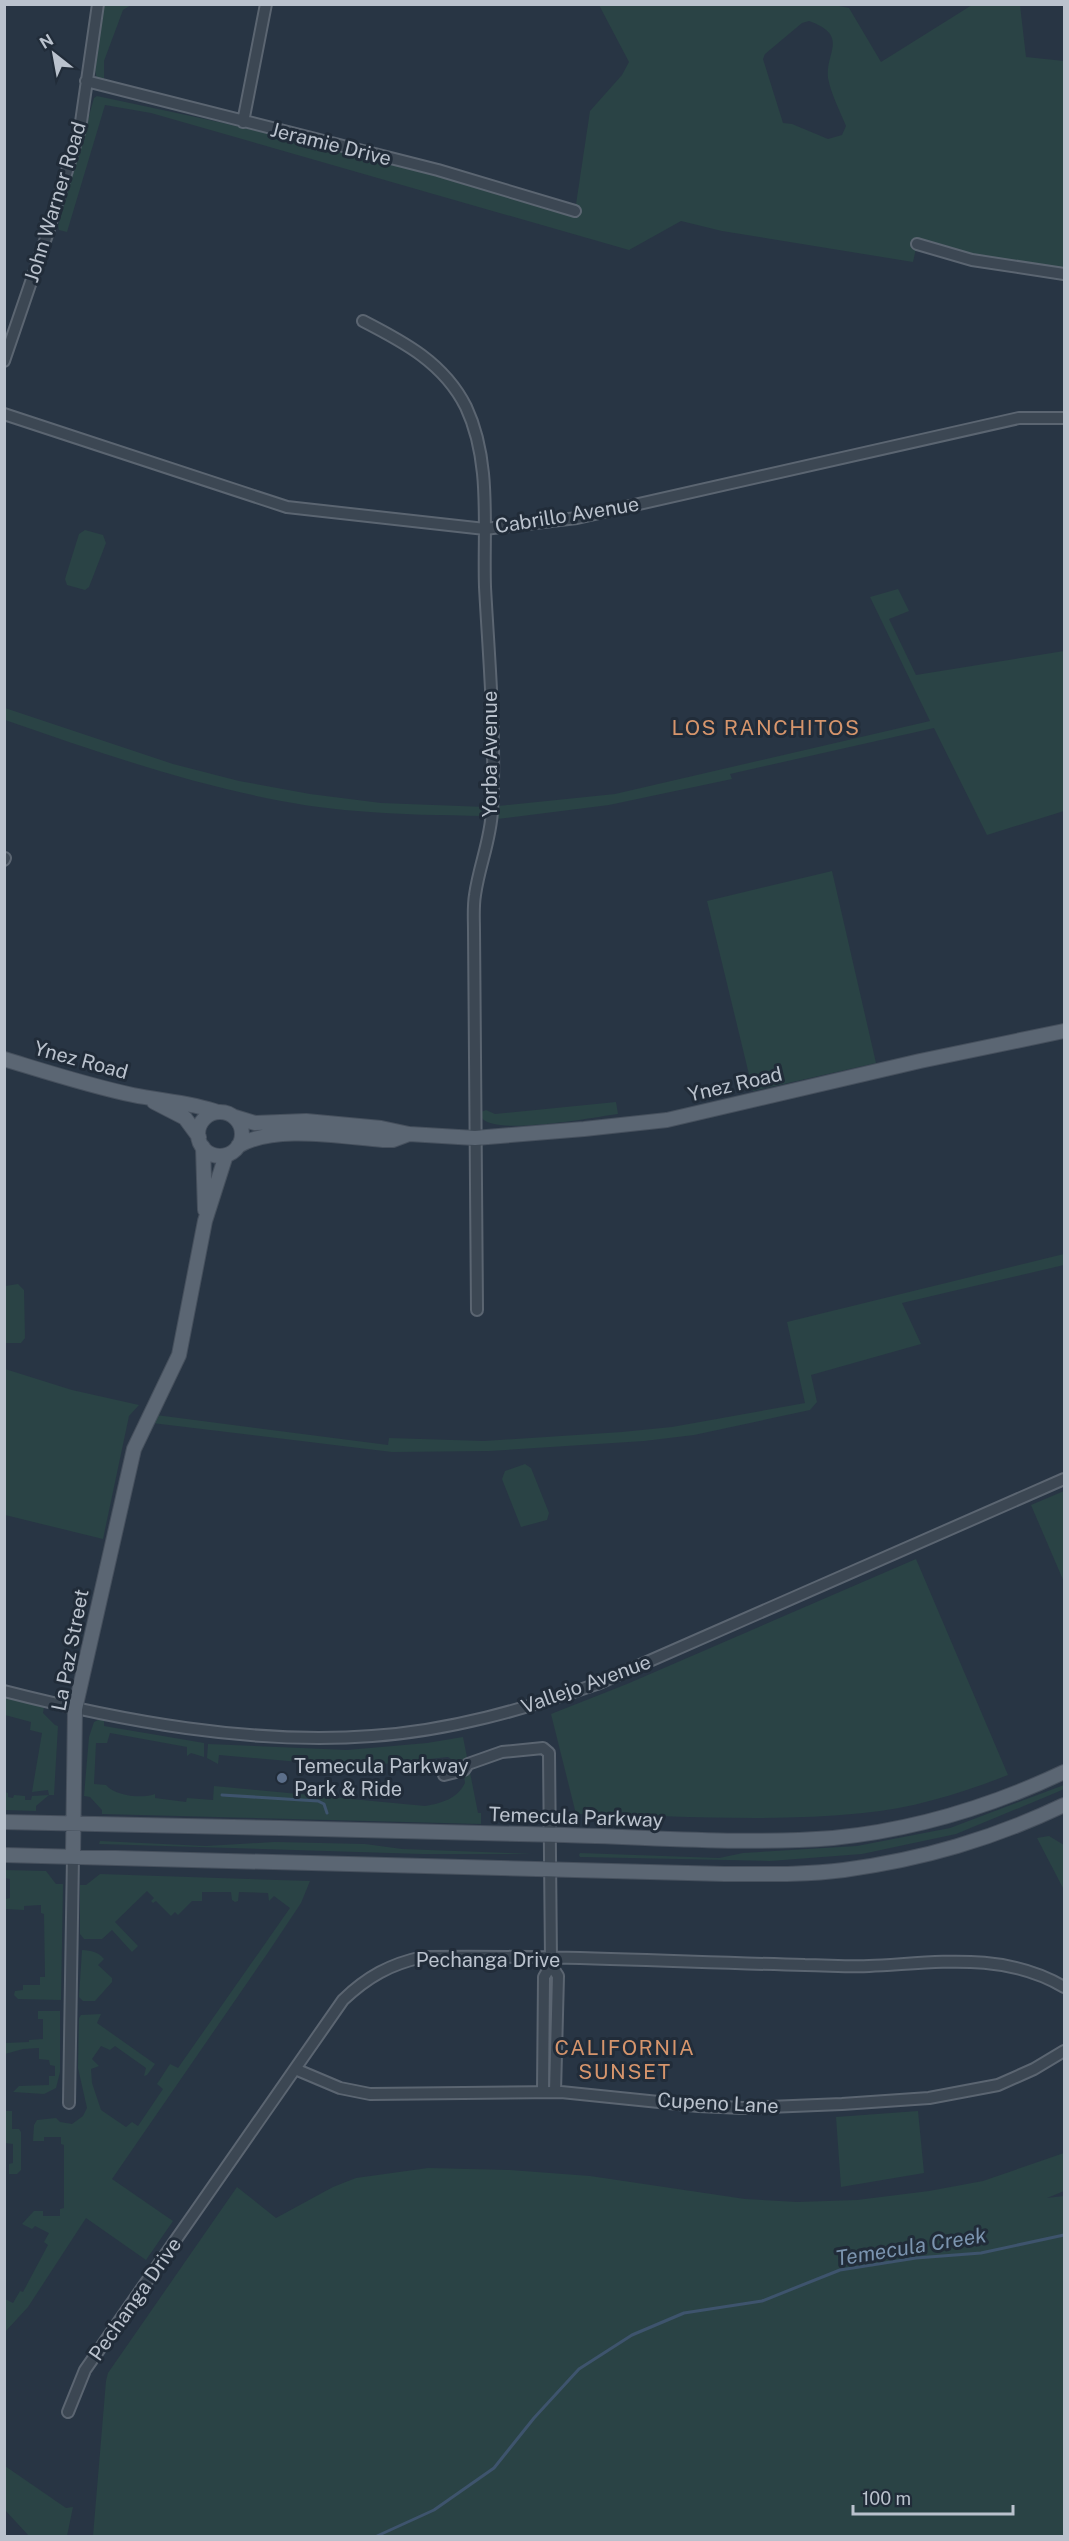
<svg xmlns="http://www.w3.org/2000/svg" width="1069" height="2541" font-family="'Public Sans',sans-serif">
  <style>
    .green { fill: #2a4345; fill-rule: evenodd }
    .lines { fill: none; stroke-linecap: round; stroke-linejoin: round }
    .stream { stroke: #3e546d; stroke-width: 3 }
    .minor-casing { stroke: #5b6571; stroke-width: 14 }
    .major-casing { stroke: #46505d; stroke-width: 16 }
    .minor { stroke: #3c4753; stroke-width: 10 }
    .major { stroke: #5b6673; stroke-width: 14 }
    .service-dot { fill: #5c6f8a; stroke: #212c39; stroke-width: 2 }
    .labels { text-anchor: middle; stroke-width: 6; stroke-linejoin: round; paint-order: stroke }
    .street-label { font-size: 20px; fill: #bac2cd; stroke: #212c39 }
    .poi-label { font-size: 20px; fill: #bac2cd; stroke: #212c39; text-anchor: start }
    .neighbourhood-label { font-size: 21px; letter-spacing: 1.5px; fill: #d6956c; stroke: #212c39 }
    .water-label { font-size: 21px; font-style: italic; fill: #7b94af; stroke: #212c39 }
  </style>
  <rect width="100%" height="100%" fill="#283544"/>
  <!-- green -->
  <path class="green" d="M104,5H131L123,10L104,61V80L97,79L95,71Z
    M599,5H834L849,8L881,62L972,5H1020L1026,57L1064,61V270L917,244L913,262L722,231L681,221L629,250L151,113L105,105L67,232L59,230L58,226L94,98L97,96L219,122L436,173L575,211L590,111L622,75L629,62ZM809,21C850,36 825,52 828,78C831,94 840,111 846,126L842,135L828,139L792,124L783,123L763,59L765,54L802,23Z
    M85,530L103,535L106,543L89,587L85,590L67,585L65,579L79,534Z
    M898,589L909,611L889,619L916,675L1064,651V811L987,835L934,728L730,774L732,779L609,805L497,819L498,806L615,794L930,721L870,597Z
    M5,708L173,764L239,781L310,794L381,803L486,807L485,816C443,815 400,815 357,811C240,802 115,758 5,720Z
    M832,871L876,1063L753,1091L707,901Z
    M616,1102L618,1114C594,1117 493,1137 481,1117V1112L486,1110L495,1114Z
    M1064,1254V1265L902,1303L921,1344L811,1375L817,1402L810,1410L694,1435L644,1441L489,1451L392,1452L152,1423L156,1415L388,1445L389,1438L484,1441L622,1432L672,1427L805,1403L787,1322Z
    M18,1284L24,1290L25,1338L21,1343H5V1286Z
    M5,1369L72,1390L139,1405L129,1416L103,1539L5,1515Z
    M525,1464L531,1468L549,1513L547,1520L521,1527L502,1479L505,1471Z
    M1064,1491V1582L1031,1505Z
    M916,1559L1008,1775C962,1793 911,1809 863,1813C768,1823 671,1815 576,1814L551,1714L627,1684Z
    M5,1698L44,1707L43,1713L55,1725L58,1726L54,1795H49L36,1806V1811L5,1810V1792L8,1793V1797L13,1798L14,1795L25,1796V1800H31L32,1796L49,1795L48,1790L32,1792L42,1733L30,1730L31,1722L5,1715Z
    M100,1719H104V1726L204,1743V1757L191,1753L187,1756V1747L110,1733L107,1743H96L94,1784L106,1785C115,1796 143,1799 155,1794V1798L186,1802L187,1798L213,1800L214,1786L425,1806C442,1803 457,1799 465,1783L463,1768L448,1757L356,1767L219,1755L218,1764L207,1758L208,1744L347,1750L427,1743L463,1737L478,1813H481V1824L102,1814V1810L90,1797L84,1796L89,1737L94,1722Z
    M1064,1785V1789L1055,1793L956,1834L862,1854L770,1861L580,1857L579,1855L580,1853L719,1858L743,1853L857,1846L950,1828Z
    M1049,1836L1064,1845V1890L1037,1838Z
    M100,1841L206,1846L275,1842L365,1844L402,1849L533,1854H422L99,1844Z
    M5,1870L46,1871L56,1884H63L61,2000L18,1999L14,1995L15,1991L23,1990V1985H40V1977H45L44,1914L41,1913V1905L24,1906V1910L6,1909V1899L10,1898V1879L5,1878Z
    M100,1874L310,1881L301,1903L267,1954L112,2179L173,2221L146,2260L86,2218L28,2307L5,2332V2299L13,2303L20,2291L23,2292L48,2245L44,2242L49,2233L35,2226L32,2229L22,2224L34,2211H43V2216H60V2209L64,2208V2145L61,2144V2137H44V2141H33L34,2125L37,2120L56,2118L60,2122L72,2124L83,2116L87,2108L78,2068L79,2018L81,2015L101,2014L97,2023L155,2064L147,2075L144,2076L146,2068L115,2046L110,2050L101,2046L92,2059L99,2066L91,2069L92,2083L101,2110L126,2127L132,2122L138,2126L163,2089L157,2084L170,2064L178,2068L290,1908L274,1896L269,1901L268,1893L239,1892L238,1901L235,1902L232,1900L231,1892H202V1901H192L178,1915L175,1912L171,1916L156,1901L153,1903L151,1901L154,1898L147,1891L115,1922L138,1946L132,1952L112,1930L102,1939H84L80,1934V1885H86Z
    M82,1950C92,1951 97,1951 104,1959L98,1965L112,1978V1982L95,2001H83L79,1997Z
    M38,2011H60V2072L56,2088L44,2094L13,2092L19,2086L49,2085V2076H55V2066L50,2065L49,2060L39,2059V2048L23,2049L5,2054V2043L29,2042V2040L43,2039V2019H38Z
    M5,2111H12V2129H19L21,2132V2170L17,2174H9V2164L13,2163V2144L5,2143Z
    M918,2111L924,2173L841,2187L836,2117Z
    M1064,2153V2191L1047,2198L1064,2196V2536H93L106,2381L108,2373L237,2187L276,2218L333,2187L356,2178L428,2168L510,2170L590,2176L745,2199L797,2202L857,2200L929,2191L983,2181Z
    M5,2466L66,2508L73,2507L67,2536H29L5,2510Z"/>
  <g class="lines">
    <!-- stream -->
    <path class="stream" d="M222,1795L318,1801L324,1804L327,1813
      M377,2536L434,2510L494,2468L534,2418L579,2369L632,2335L684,2313L762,2301L840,2270L916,2258L981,2253L1064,2235"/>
    <defs>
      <path id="minor" d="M86,81L438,170L575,211
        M243,122L266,4
        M917,244L972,260L1064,274
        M363,321C404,342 444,363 466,407C492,462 483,528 485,587C489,661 496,736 492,810C491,839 479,866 475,895C473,907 474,919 474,931L477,1310
        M4,361L47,235L80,129L98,4
        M4,414L287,507L485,529L577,518L1019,418H1064
        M4,860L5,858
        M4,1691C121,1721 251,1745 372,1736C449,1731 525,1709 597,1684L1064,1479
        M444,1775L464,1770L468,1764L502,1752L543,1748L549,1753L551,1959V1965L544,1977L543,2092
        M551,1965L558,1976L555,2092
        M295,2069L340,2088L370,2094L561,2092L698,2106L743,2108L842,2104L929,2098L998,2085L1034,2069L1064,2051
        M69,2103L73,1856
        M68,2412L85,2370L343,2000C367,1977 390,1964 423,1957C550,1955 678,1962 805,1965C826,1965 848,1967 869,1966C936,1963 1003,1951 1064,1987"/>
      <path id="major" d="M4,1059C47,1072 90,1086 133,1095C162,1101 190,1102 218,1112
        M154,1102L185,1118L199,1137
        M198 1134a22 22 0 1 1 44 0a22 22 0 1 1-44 0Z
        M235,1117L255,1123L306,1121L381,1128L409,1134L475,1138L584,1129L667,1120L920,1061L1064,1031
        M238,1146C275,1124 342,1137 383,1140H393L409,1134
        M203,1147L205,1210
        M4,1822C191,1825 377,1831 564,1835C653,1837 743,1845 833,1838C913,1830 992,1806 1064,1772
        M4,1855L725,1874C764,1874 805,1875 844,1870C924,1859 992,1839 1064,1805
        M73,1856L75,1709L134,1449L179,1355L205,1221L226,1155"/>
    </defs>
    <!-- minor casing -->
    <use href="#minor" class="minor-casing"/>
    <!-- major casing -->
    <use href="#major" class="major-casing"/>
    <!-- minor -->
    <use href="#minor" class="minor"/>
    <!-- major -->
    <use href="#major" class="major"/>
  </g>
  <!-- markers -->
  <circle class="service-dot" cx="282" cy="1778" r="6"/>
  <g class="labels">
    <!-- street labels -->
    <g class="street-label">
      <text transform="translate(331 144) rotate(14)" y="7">Jeramie Drive</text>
      <text transform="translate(55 202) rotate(-73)" y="7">John Warner Road</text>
      <text transform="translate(567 515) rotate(-9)" y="7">Cabrillo Avenue</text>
      <text transform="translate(490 754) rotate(-90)" y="7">Yorba Avenue</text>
      <text transform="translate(81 1060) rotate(15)" y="7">Ynez Road</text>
      <text transform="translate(735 1084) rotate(-13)" y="7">Ynez Road</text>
      <text transform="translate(70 1650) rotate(-79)" y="7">La Paz Street</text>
      <text transform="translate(586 1684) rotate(-20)" y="7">Vallejo Avenue</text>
      <text transform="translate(576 1817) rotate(2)" y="7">Temecula Parkway</text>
      <text x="488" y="1967">Pechanga Drive</text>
      <text transform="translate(718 2103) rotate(3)" y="7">Cupeno Lane</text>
      <text transform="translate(135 2299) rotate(-55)" y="7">Pechanga Drive</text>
    </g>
    <!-- poi labels -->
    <g class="poi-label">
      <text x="294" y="1773">Temecula Parkway<tspan x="294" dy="23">Park &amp; Ride</tspan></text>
    </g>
    <!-- neighbourhood labels -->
    <g class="neighbourhood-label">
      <text x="766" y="735">LOS RANCHITOS</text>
      <text x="625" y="2055">CALIFORNIA<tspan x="625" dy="24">SUNSET</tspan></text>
    </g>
    <!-- water labels -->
    <g class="water-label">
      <text transform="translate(911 2247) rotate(-9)" y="7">Temecula Creek</text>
    </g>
  </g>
  <!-- border -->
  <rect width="1069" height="2541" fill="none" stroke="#bac2cd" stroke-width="12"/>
  <!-- north arrow -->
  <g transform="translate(54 54) rotate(329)" stroke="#212c39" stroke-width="4.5" paint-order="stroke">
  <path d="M0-4.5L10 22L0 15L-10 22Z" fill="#bac2cd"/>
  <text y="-9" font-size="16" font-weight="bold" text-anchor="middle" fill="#bac2cd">N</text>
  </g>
  <!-- scale -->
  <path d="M853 2505v9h160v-9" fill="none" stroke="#bac2cd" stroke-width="3"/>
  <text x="862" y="2505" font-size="18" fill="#bac2cd" stroke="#212c39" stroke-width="4.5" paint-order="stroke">100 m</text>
</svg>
